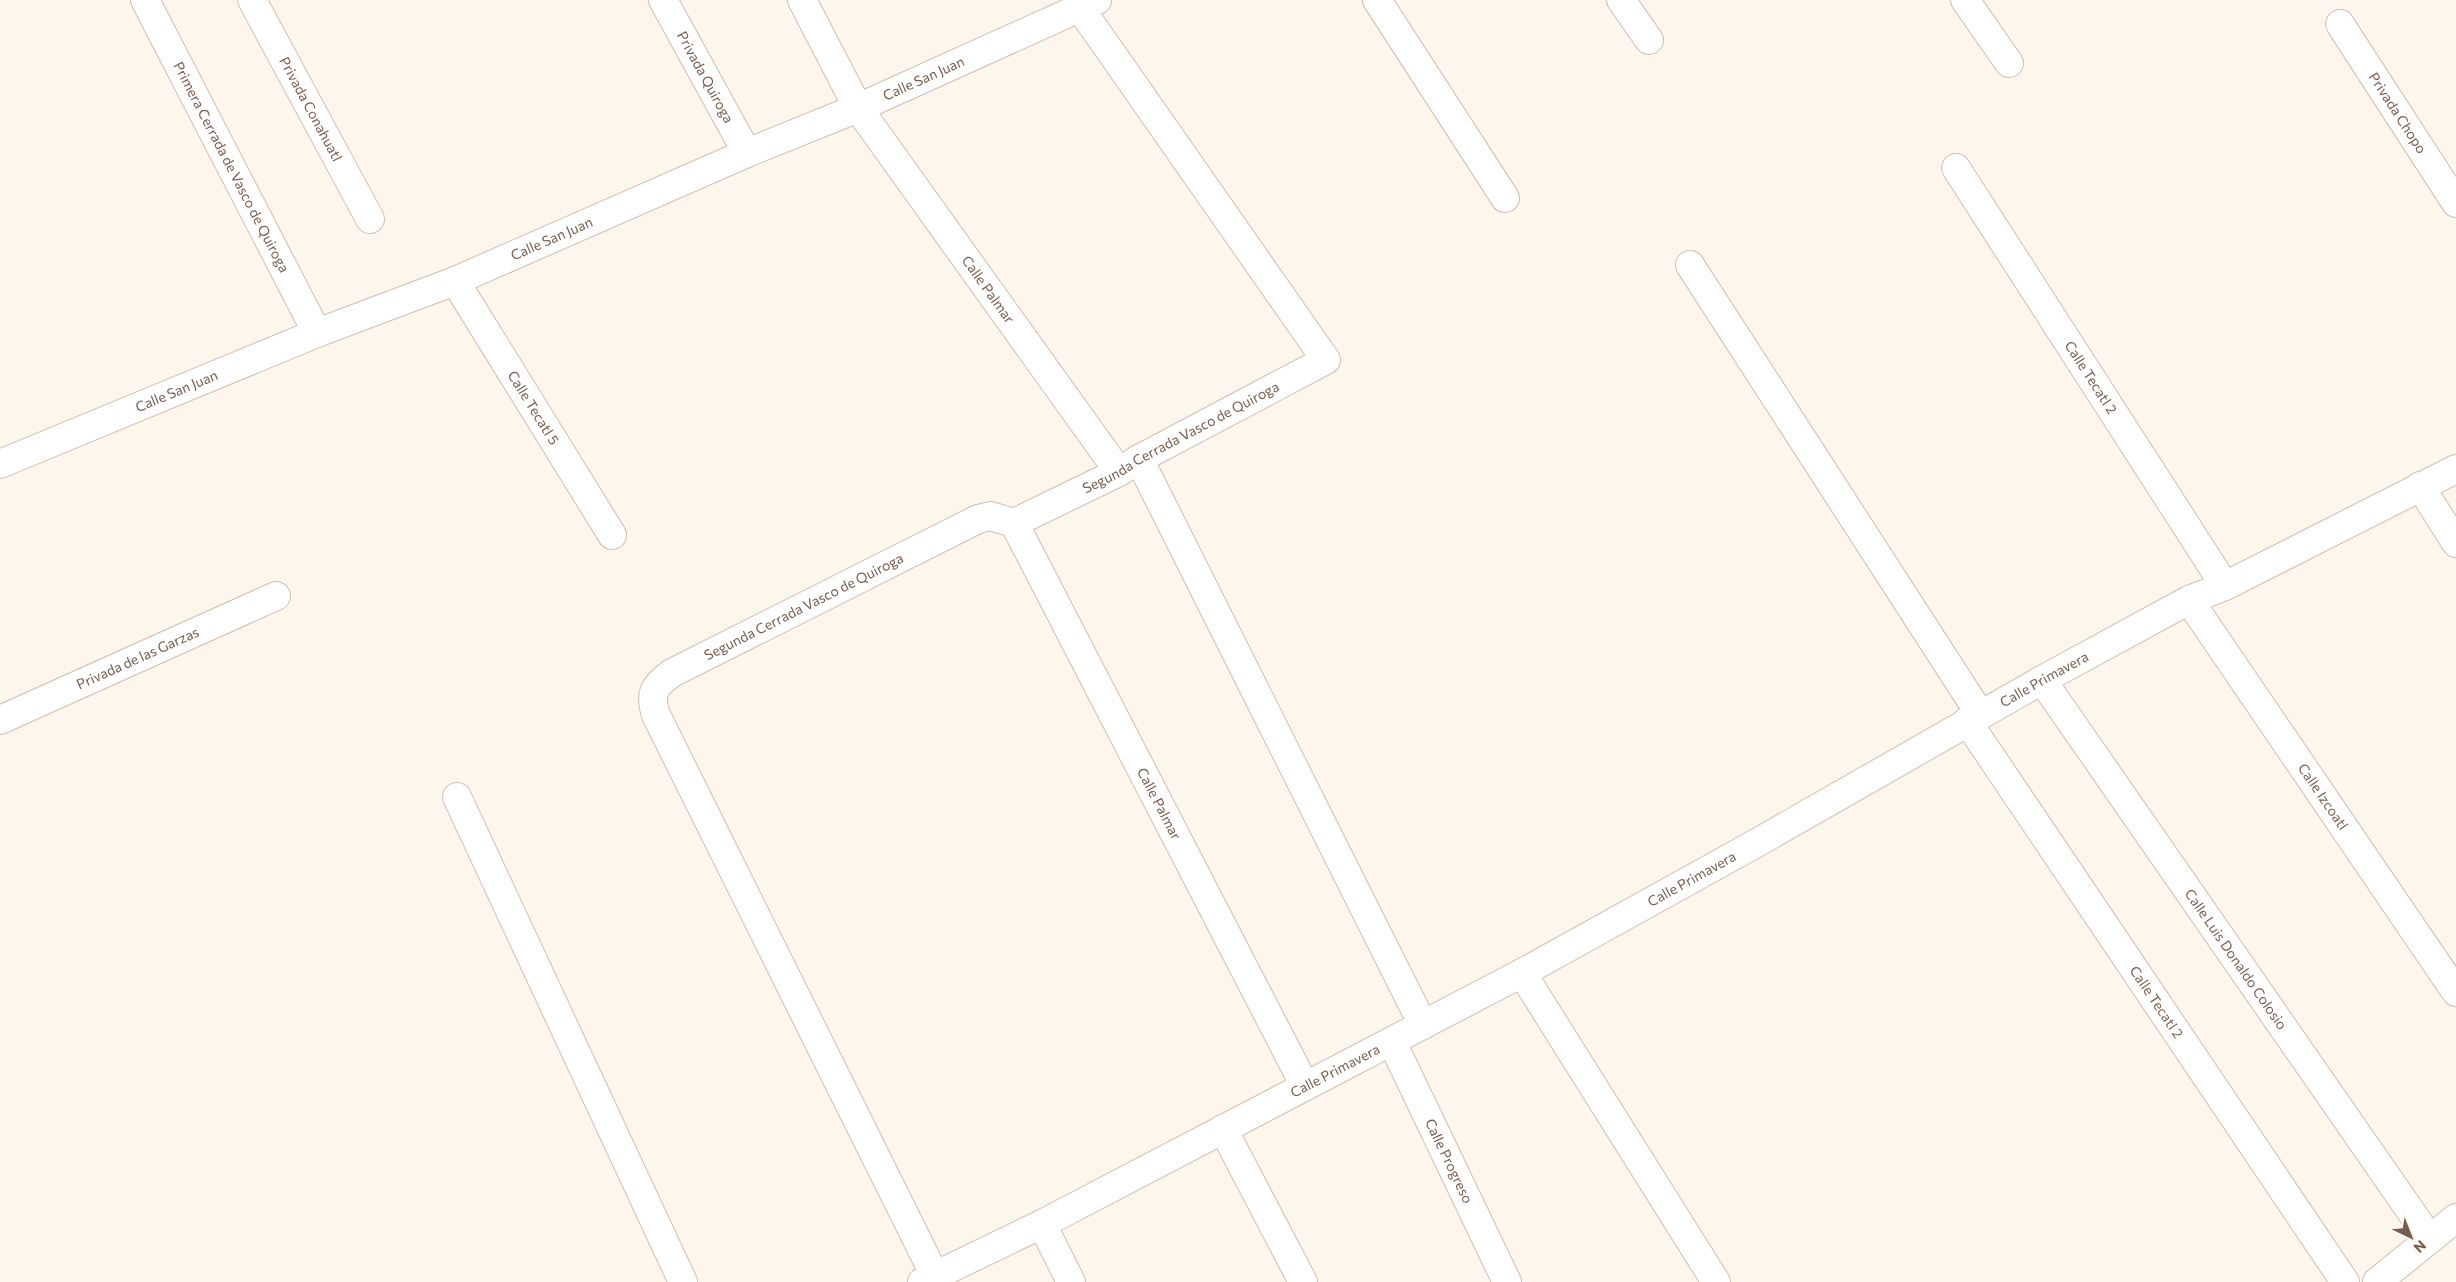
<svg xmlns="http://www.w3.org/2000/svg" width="2456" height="1282" font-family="Commissioner,sans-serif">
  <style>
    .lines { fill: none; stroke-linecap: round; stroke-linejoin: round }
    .minor-casing { stroke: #d1beb0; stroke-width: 30 }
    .minor { stroke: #fff; stroke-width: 28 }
    .labels { text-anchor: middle; stroke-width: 5; stroke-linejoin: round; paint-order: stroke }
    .street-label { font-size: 14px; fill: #7a5c4d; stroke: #fffaf3 }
  </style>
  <rect width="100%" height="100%" fill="#fdf6ec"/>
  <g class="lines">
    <defs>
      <g id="minor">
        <path id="s1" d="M145,0L317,333"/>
        <path id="s2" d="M252,0L370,219"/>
        <path id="s3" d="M663,0L747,153"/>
        <path id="s4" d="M802,0L858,108L1119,472"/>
        <path d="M1377,0L1505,198"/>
        <path d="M1621,0L1649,40"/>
        <path d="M1965,0L2009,63"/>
        <path id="s5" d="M2340,24L2456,203"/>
        <path id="s6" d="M1956,168L2225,586"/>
        <path d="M1690,265L1980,714"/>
        <path id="s7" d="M455,281L612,535"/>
        <path d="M1139,459L1423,1025"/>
        <path id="s8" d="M0,464L317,333L455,281L747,153L858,108L1097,0"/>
        <path d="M2420,486L2456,543"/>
        <path id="s9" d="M1014,523L1305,1086"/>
        <path id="s10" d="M2189,600L2456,992"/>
        <path id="s11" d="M2042,680L2430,1239"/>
        <path id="s12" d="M0,720L276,596"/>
        <path id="s13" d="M1967,721L2345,1282"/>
        <path d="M457,797L683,1282"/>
        <path d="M1522,973L1716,1282"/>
        <path id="s14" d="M1392,1042L1507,1282"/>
        <path d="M1223,1129L1303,1282"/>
        <path d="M1042,1224L1071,1282"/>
        <path id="s15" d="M935,1276L656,715C649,693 654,686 672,673L978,519L990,516L1014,523L1119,472L1139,459L1326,360L1080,8"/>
        <path id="s16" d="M922,1282L1042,1224L1522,973L1753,845L2042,680L2189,600L2225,586L2456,469"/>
        <path d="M2377,1282L2456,1218"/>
      </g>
    </defs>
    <!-- minor casing -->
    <use href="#minor" class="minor-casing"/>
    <!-- minor -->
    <use href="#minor" class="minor"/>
  </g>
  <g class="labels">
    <!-- street labels -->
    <g class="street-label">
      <text dy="5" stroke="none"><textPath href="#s3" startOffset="88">Privada Quiroga</textPath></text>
      <text dy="5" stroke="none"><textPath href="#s8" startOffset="1001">Calle San Juan</textPath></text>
      <text dy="5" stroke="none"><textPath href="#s2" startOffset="124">Privada Conahuatl</textPath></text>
      <text dy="5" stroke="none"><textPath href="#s5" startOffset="106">Privada Chopo</textPath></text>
      <text dy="5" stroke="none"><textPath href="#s1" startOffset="188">Primera Cerrada de Vasco de Quiroga</textPath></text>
      <text dy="5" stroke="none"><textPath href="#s8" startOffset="596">Calle San Juan</textPath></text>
      <text dy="5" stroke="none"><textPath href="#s4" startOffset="345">Calle Palmar</textPath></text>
      <text dy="5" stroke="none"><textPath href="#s6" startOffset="249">Calle Tecatl 2</textPath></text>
      <text dy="5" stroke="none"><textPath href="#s8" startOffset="191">Calle San Juan</textPath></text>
      <text dy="5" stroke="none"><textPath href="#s7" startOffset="149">Calle Tecatl 5</textPath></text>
      <text dy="5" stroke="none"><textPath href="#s15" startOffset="1244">Segunda Cerrada Vasco de Quiroga</textPath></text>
      <text dy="5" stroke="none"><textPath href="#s15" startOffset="824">Segunda Cerrada Vasco de Quiroga</textPath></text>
      <text dy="5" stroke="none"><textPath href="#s12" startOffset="151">Privada de las Garzas</textPath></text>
      <text dy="5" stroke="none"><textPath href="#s16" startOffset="1274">Calle Primavera</textPath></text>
      <text dy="5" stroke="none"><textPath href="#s10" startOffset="238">Calle Izcoatl</textPath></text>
      <text dy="5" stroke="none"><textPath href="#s9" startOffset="316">Calle Palmar</textPath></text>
      <text dy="5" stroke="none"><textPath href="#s16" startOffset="869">Calle Primavera</textPath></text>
      <text dy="5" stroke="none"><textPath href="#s11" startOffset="340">Calle Luis Donaldo Colosio</textPath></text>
      <text dy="5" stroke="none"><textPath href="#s13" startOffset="339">Calle Tecatl 2</textPath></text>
      <text dy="5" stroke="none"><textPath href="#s16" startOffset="464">Calle Primavera</textPath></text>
      <text dy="5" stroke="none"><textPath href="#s14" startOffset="132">Calle Progreso</textPath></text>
    </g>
  </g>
  <!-- north arrow -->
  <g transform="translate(2411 1237) rotate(137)" stroke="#fffaf3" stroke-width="4" paint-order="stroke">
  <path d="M0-4L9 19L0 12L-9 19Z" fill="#7a5c4d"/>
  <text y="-8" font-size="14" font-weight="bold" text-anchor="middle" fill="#7a5c4d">N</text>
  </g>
</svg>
